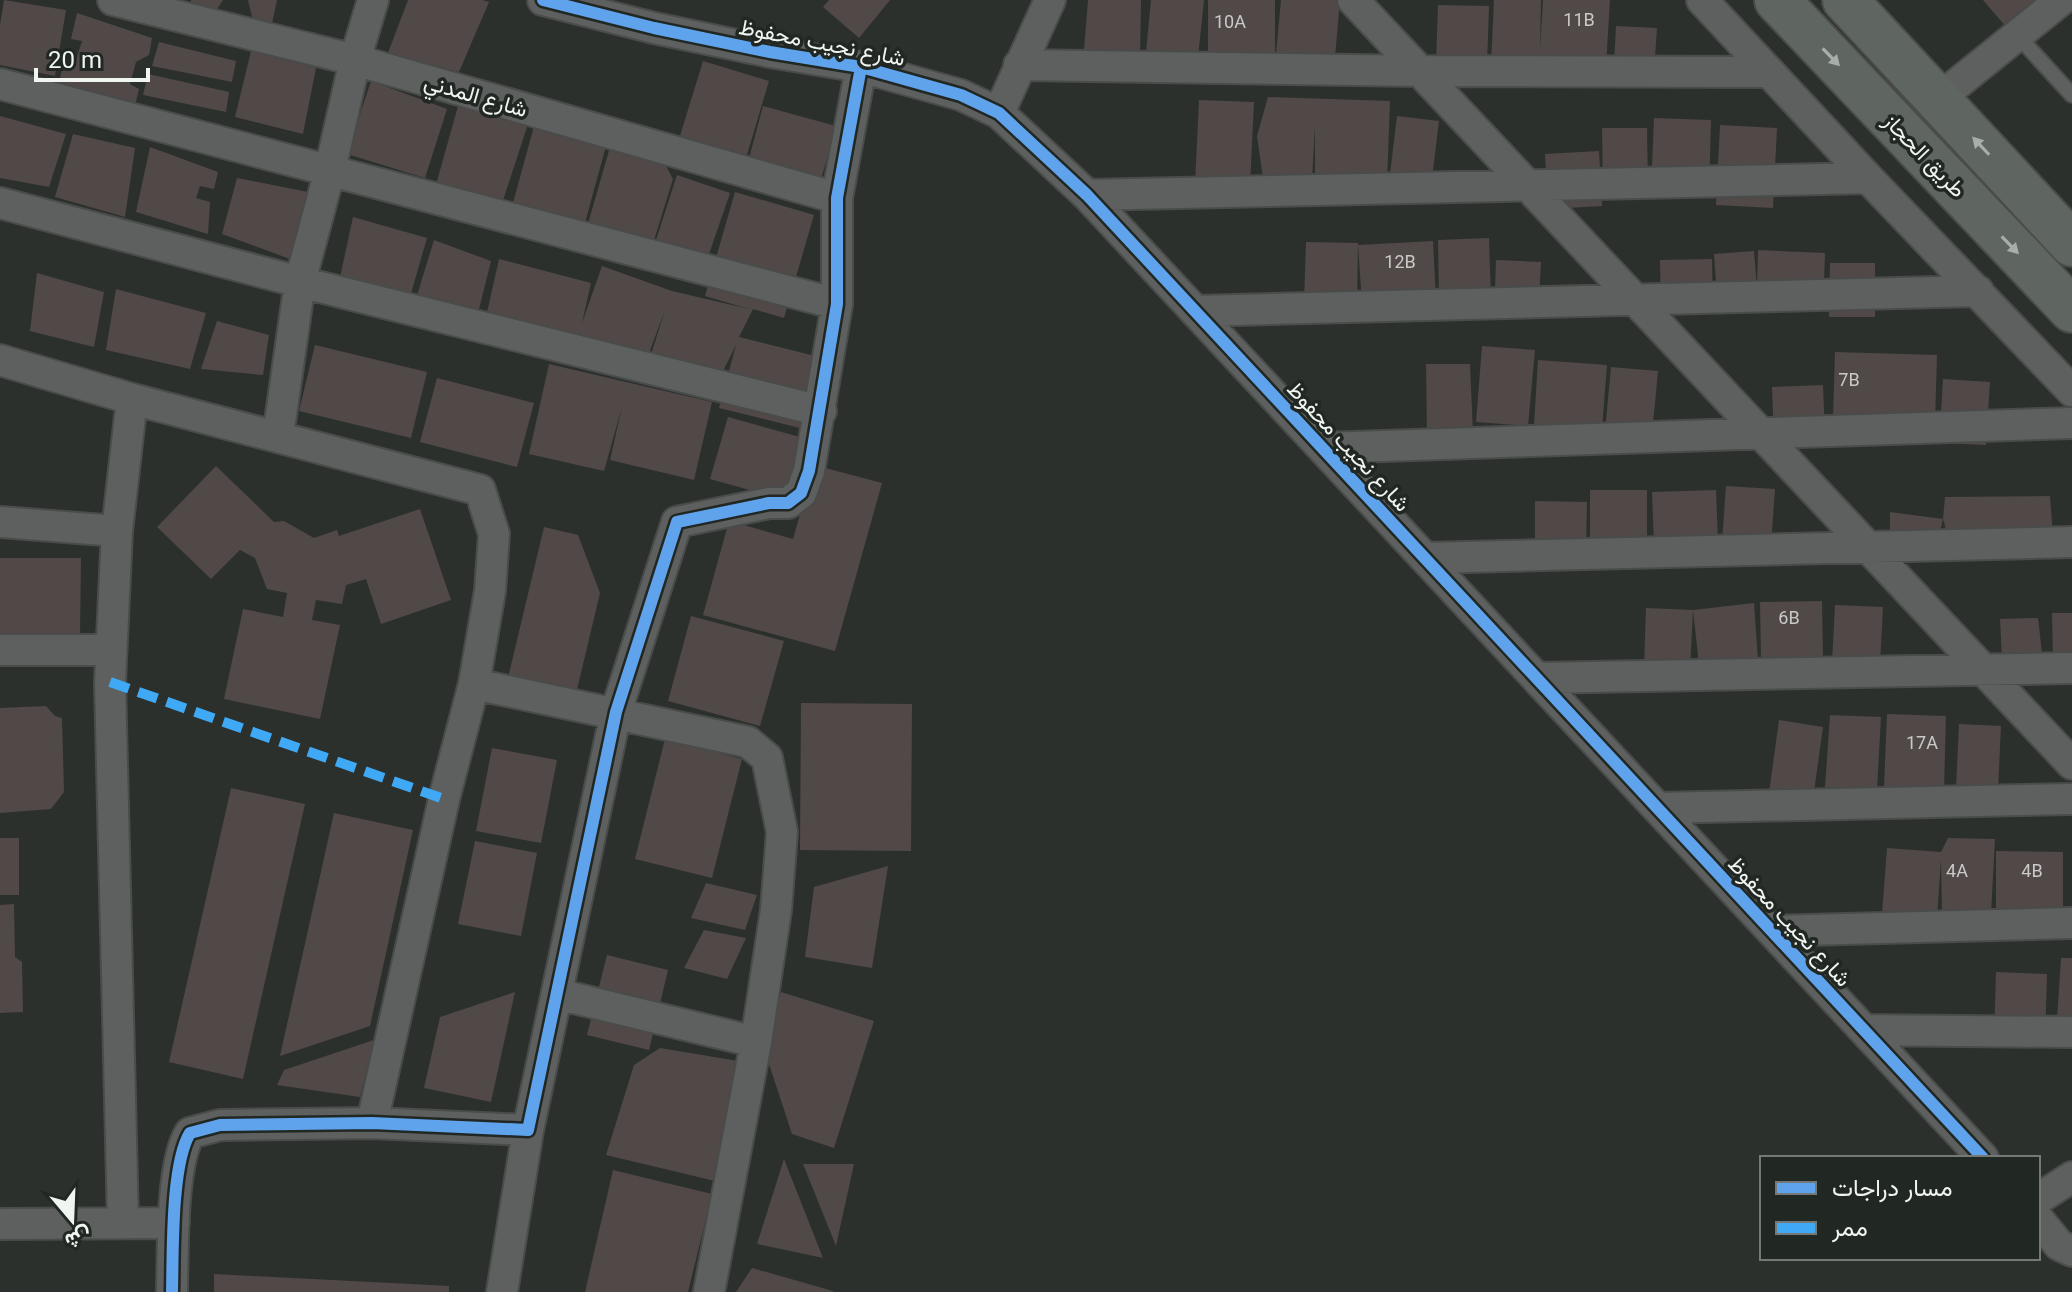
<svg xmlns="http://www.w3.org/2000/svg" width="2072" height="1292" font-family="Roboto,Vazirmatn,sans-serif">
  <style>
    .building { fill: #514848 }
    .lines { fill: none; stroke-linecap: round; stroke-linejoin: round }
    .lane-casing { stroke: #494c4a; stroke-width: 18 }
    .street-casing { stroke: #494c4a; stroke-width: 34 }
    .primary-casing { stroke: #494c4a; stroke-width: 48 }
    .lane { stroke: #5d605e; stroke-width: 14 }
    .street { stroke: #5d605e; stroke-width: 30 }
    .primary { stroke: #5f6661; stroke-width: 44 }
    .quiet { stroke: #3fa9f5; stroke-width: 10; stroke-dasharray: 20 10; stroke-linecap: butt }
    .cycleway-casing { stroke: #212722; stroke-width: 17 }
    .cycleway { stroke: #60a3ed; stroke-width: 12 }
    .oneway { fill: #a8aeaa }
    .labels { text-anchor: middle; stroke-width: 7; stroke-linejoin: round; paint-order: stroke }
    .number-label { font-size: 18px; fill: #c9cac8 }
    .street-label { font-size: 22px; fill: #f1f5f2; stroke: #212722 }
  </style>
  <rect width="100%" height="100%" fill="#2c302d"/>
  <!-- building -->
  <path class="building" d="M4,0L66,10L55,76L0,65V25Z
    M191,0H223L214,14L190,6Z
    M248,0H277L271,28L254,25Z
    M408,0H482L489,2L459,72L388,53Z
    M829,0H890L859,38L823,7Z
    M1088,0H1141L1140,61L1083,62Z
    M1151,0H1204L1198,57L1146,52Z
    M1208,0H1275V59H1208Z
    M1281,0H1340L1333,80L1274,75Z
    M1494,0H1541L1540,50L1543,0H1610L1606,66L1491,64Z
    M1983,0H2055L2013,35Z
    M1438,5L1489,6L1487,65L1436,64Z
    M77,13L152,38L149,55L136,62L130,84L139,89L133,114L57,92L63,64L74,66L82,41L71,39Z
    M1616,26L1657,28L1653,86L1613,85Z
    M159,42L236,61L232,82L152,66Z
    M253,43L317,63L303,134L235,117Z
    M703,61L769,81L738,185L671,165Z
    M148,74L229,92L226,112L143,95Z
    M371,81L447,109L425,178L347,154Z
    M1268,97L1390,101L1387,183L1315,180V126L1312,180L1263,178L1257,136Z
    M460,99L528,124L494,228L430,206Z
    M1199,100L1254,102L1250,186L1195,184Z
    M763,106L836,126L813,208L741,188Z
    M0,116L66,134L49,187L0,178Z
    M1397,116L1439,121L1431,187L1389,182Z
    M1654,118L1711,120L1709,192L1651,190Z
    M1720,125L1777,128L1773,208L1716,205Z
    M534,126L606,146L579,245L507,225Z
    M1602,128H1647L1648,190H1603Z
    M73,134L135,148L125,217L55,197Z
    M612,140L659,153L673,179L651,250L585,234Z
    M150,147L218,172L214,189L200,186L196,198L210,202L208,234L136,212Z
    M1599,151L1602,206L1548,209L1545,154Z
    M677,175L730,193L707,260L655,243Z
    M237,178L308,192L290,259L222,234Z
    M735,192L814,215L784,318L753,309L739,337L819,357L800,428L719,408L736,345L719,379L649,361L665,310L645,364L481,339L499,259L591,283L582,323L602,266L672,291L749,309L705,296Z
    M353,217L427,238L410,297L339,282Z
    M1489,238L1491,300L1439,301L1438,240Z
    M434,240L491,261L477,317L415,302Z
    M1433,241L1436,299L1362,303L1358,245Z
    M1306,242L1358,243L1357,304L1304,303Z
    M1758,250L1825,253L1823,311L1755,309L1717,296L1714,254L1754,251L1757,288Z
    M1712,259L1713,311L1661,312L1660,260Z
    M1496,260L1541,262L1538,318L1494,317Z
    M1830,263H1875V317H1829Z
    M37,273L104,292L94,347L30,331Z
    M116,289L206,313L190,369L106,350Z
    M217,321L269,335L263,375L201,369Z
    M315,345L427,372L411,438L299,411Z
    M1482,346L1535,350L1528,426L1476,422Z
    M1835,352L1937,355L1935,422L1833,419Z
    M1538,360L1607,365L1602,429L1534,425Z
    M549,364L712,402L694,480L610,460L622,407L604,471L529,454Z
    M1426,364H1470L1473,434L1427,436Z
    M1611,367L1658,371L1652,435L1605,431Z
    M437,378L534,403L517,467L420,442Z
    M1943,379L1990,382L1986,445L1939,443Z
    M1823,385L1825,437L1774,441L1772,387Z
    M728,417L807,439L789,501L710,479Z
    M814,465L882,483L835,651L703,615L729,521L793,539Z
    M216,466L274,522L284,521L314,538L337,530L339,536L420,509L451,600L381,624L366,579L346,585L342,604L316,600L312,620L340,625L320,719L224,699L243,609L283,617L287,593L267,589L255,558L240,550L211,579L157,527Z
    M1726,486L1775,489L1771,545L1722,542Z
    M1590,490H1647V543L1590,544Z
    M1716,490L1718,543L1654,546L1652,492Z
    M2050,496L2053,536L1949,540L1943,519L1945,497Z
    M1535,501L1587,502L1586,548H1535Z
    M1890,512L1943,519L1938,539L1890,540Z
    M544,527L578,535L600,593L570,719L502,703Z
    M0,558H81L80,638H0Z
    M1822,601L1823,659L1761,660L1760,602Z
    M1754,603L1758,660L1699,664L1693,610Z
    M1835,605L1883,607L1880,664L1832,662Z
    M1646,608L1693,610L1690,670L1644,668Z
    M2052,613H2072V660H2053Z
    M691,616L784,641L760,726L668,701Z
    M2038,618L2043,662L2002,659L2000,619Z
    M801,703L912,704L911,851L800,850Z
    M46,706L55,716L62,718L64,792L51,809L0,813V708Z
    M1887,714L1946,716L1944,790L1884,787Z
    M1830,715L1881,717L1877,789L1825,787Z
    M1779,720L1823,727L1813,799L1769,793Z
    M1959,724L2001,726L1998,791L1956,788Z
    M665,739L742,759L712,878L635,859Z
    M492,748L557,760L541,843L476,831Z
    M231,788L305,804L243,1079L169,1062Z
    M334,813L413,830L370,1026L280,1056Z
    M0,838H19V895H0Z
    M1948,838L1995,839L1991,914L1942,918L1941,860L1937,918L1882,914L1887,848L1941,852Z
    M475,841L537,853L521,936L458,924Z
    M1996,851L2063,852V911H1996Z
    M888,866L872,968L805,957L814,887Z
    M706,883L757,895L745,930L691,918Z
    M14,904L15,957L22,962L23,1012L0,1013V905Z
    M704,930L746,938L727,979L684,968Z
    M607,955L668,970L649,1050L587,1035Z
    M2061,958H2072V1021L2057,1020Z
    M1996,972L2047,974L2045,1043L1994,1041Z
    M515,992L491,1102L424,1088L440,1017Z
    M781,992L874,1021L834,1148L792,1134L764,1049Z
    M374,1040L360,1097L277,1085L284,1070Z
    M660,1048L744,1062L715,1181L606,1155L634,1065Z
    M784,1159L823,1258L757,1244Z
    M803,1164H854L836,1246Z
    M613,1170L712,1194L688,1292H585Z
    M752,1268L833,1291V1292H736Z
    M214,1274L449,1286V1292H214Z"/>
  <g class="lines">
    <defs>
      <path id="lane" d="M2017,35L2072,95"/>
      <path id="street" d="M113,0L355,60L837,198
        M543,0L654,28L770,52L861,67L961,95L999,113L1087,195L1983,1158
        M1353,0L2072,764
        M1702,0L1868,178L2072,391
        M1019,65L1420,71L1768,72
        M0,84L837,304
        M1937,100L2061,0
        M999,113L1050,0
        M1087,195L1868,178
        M0,203L300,282L821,411
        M1196,311L1978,291
        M0,360L132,399L480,490L494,534L490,591L474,684
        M278,436L300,282L330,170L355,60L373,0
        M1323,448L2072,423
        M0,522L117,531
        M1425,558L2072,542
        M0,650H111
        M1537,678L2072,668
        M1657,808L2072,799
        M1772,931L2072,923
        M557,994L756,1042
        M1864,1030L2072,1032
        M372,1123L444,799L474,684L748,742L767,758L782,832L776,910L756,1042L709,1292
        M2038,1199L2072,1177
        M2038,1219L2059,1245L2072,1251
        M123,1223L110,682L117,531L132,399
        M0,1224L174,1223
        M172,1292C173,1253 171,1164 190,1133L220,1125L372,1123L528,1130L616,712L677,522L769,503H788L801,493L809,471L837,304V198L861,67
        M502,1292L528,1130"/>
      <path id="primary" d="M1777,0L2072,310
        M1845,0L2072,244"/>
    </defs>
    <!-- lane casing -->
    <use href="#lane" class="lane-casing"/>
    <!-- street casing -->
    <use href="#street" class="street-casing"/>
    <!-- primary casing -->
    <use href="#primary" class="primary-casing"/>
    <!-- lane -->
    <use href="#lane" class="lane"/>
    <!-- street -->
    <use href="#street" class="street"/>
    <!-- primary -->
    <use href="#primary" class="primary"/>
    <!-- quiet -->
    <path class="quiet" d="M110,682L444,799"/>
    <defs>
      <path id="cycleway" d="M543,0L654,28L770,52L861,67L961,95L999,113L1087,195L1983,1158
        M172,1292C173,1253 171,1164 190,1133L220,1125L372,1123L528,1130L616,712L677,522L769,503H788L801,493L809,471L837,304V198L861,67"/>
    </defs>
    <!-- cycleway casing -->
    <use href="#cycleway" class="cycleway-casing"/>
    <!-- cycleway -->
    <use href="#cycleway" class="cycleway"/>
  </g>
  <!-- one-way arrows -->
  <defs><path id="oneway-solid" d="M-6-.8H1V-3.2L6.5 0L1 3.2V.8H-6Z" transform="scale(2)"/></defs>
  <g class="oneway">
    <use href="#oneway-solid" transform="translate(1831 57) rotate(46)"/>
    <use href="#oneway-solid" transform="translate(1981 146) rotate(-133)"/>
    <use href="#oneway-solid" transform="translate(2010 245) rotate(46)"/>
  </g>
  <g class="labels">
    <!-- number labels -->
    <g class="number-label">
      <text x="1579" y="26">11B</text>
      <text x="1230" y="28">10A</text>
      <text x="1400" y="268">12B</text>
      <text x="1849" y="386">7B</text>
      <text x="1789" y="624">6B</text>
      <text x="1922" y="749">17A</text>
      <text x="1957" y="877">4A</text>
      <text x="2032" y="877">4B</text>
    </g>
    <!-- street labels -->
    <g class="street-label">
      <text transform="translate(822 42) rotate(11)" y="8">شارع نجيب محفوظ</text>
      <text transform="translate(476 95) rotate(16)" y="8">شارع المدني</text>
      <text transform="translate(1925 155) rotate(46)" y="8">طريق الحجاز</text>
      <text transform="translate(1349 446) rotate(47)" y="8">شارع نجيب محفوظ</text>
      <text transform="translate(1790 921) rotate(47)" y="8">شارع نجيب محفوظ</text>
    </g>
  </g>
  <!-- legend -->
  <rect x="1760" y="1156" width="280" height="104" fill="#212722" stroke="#747975" stroke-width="2"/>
  <rect x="1776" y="1182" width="40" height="12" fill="#60a3ed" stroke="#747975" stroke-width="2"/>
  <text x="1832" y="1196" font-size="24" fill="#f1f5f2">مسار دراجات</text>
  <rect x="1776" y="1222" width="40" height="12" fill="#3fa9f5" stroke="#747975" stroke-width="2"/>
  <text x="1832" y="1236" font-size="24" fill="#f1f5f2">ممر</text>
  <!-- north arrow -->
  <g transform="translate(72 1220) rotate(161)" stroke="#212722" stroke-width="6" paint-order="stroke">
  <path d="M0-6L14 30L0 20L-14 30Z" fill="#f1f5f2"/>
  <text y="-12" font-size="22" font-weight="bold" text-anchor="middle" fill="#f1f5f2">ش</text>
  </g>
  <!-- scale -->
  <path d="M36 68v12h112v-12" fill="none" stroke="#f1f5f2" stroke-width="4"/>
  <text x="48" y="68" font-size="24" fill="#f1f5f2" stroke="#212722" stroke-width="6" paint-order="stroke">20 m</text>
</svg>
